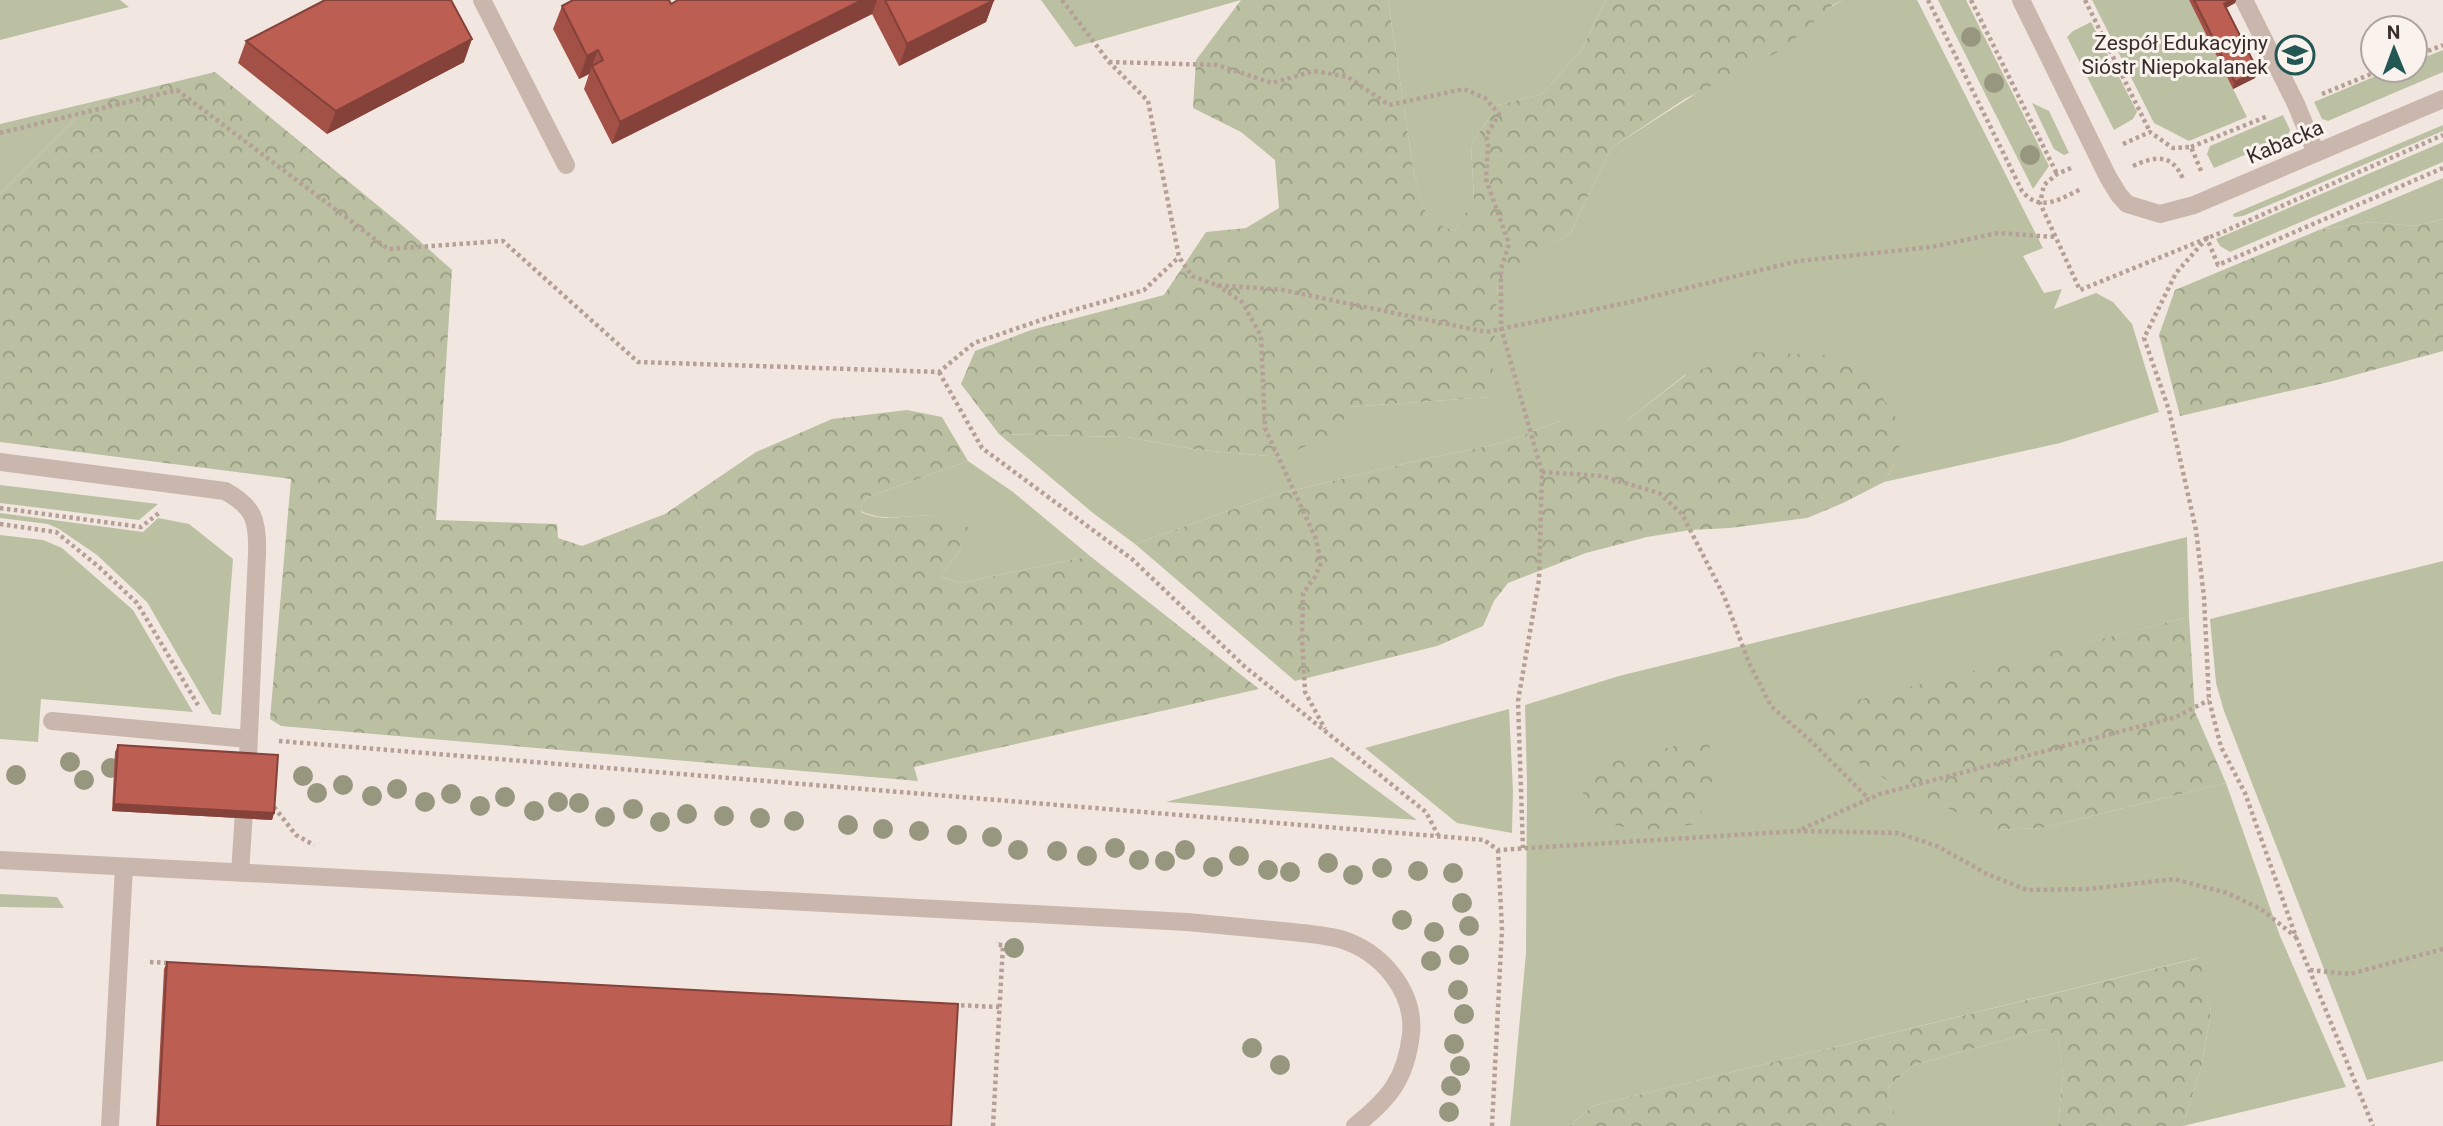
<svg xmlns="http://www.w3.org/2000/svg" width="2443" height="1126" font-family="Roboto,sans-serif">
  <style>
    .green { fill: #bac0a1 }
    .forest { fill: url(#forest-crowns) }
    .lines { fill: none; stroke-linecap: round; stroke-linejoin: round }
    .path { stroke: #b5a097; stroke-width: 4.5; stroke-dasharray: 3.5 3.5; stroke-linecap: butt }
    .service { stroke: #c9b6ad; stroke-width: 18 }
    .minor { stroke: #c9b6ad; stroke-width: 18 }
    .tree { fill: #97977f }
    .wall { fill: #a35147 }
    .shaded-wall { fill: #84423a }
    .building { fill: #bd5e53; stroke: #84423a; stroke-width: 2 }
    .labels { text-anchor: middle; stroke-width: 6; stroke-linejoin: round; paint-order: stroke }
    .poi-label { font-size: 21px; fill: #382d2b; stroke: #f9f2ed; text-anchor: end }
    .street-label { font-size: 21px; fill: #382d2b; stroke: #f9f2ed }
  </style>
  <defs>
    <pattern id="forest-crowns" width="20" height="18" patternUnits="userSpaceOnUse" patternTransform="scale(1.75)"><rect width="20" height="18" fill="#bac0a1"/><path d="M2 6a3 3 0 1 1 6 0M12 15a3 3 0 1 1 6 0" fill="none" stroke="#989c83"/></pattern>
  </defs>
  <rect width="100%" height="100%" fill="#f2e7e0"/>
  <!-- green -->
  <path class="green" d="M0,0H120L129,7L0,40Z
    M1041,0H1241L1075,47Z
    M1388,0H1606L1581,51L1542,94L1498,105L1471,144L1474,201L1454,231L1428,221L1414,174Z
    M1842,0H1917L2043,248L2023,256L2044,293L2062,289L2054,309L2096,293L2113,302L2132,324L2159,412L2060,443L1884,482L1897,460L1685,375L1626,421H1560L1502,443L1420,460L1270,496L1135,544L1093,513L999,434L1126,437L1199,450L1281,457L1348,407L1490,397L1498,282L1571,232L1611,148Z
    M1938,0H1966L2049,166L2033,189Z
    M2092,0H2189L2247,117L2189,141L2154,123Z
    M2091,22L2137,112L2133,119L2114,130L2067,37L2073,31Z
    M2443,50V72L2328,121L2322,119L2314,102L2390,70H2415V61Z
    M92,102L0,194V124Z
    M2032,103L2049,111L2069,153L2064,155L2054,149Z
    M2283,115L2290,130L2287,137L2214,168L2207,154L2210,146Z
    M2443,125V131L2243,216L2234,217L2233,214Z
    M2443,142V162L2230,252L2220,246L2216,239Z
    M2443,178V219L2414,226L2370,222L2319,230Z
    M968,461L1013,492L1090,556L961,583L940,577L960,550L969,530C936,500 896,529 861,511L862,503L868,497Z
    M0,485L158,504L139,520L0,503Z
    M0,513L143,532L158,518L189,524L233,559L221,715L212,714L147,602L97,555L59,529L48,524L0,518Z
    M0,535L43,540L62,548L133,610L193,712L41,699L38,742L0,739Z
    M2187,537L2189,617L1787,719L1996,830L2042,828L2226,783L2280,936L2346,1087L2183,1126L2202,1064L2211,1011L2198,958L1593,1106L1569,1126H1510L1526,953L1527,783L1525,705L1619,676Z
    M2443,561V1061L2367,1080L2224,711L2216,683L2210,619Z
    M1509,709L1513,791L1512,833L1457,823L1365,748Z
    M1332,757L1417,820L1166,802Z
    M0,894L57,897L64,908L0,907Z
    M2044,1029L2058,1036L2063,1074L2058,1126H1897L1895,1124L1888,1087L1914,1065Z"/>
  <!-- forest -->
  <path class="forest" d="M1241,0H1388L1414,174L1428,220L1454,231L1474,200L1471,144L1498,105L1542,94L1581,51L1606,0H1842L1833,5L1782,50L1685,99L1611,148L1571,232L1498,283L1491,397L1348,407L1340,431L1281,457L1199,450L1126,437L999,434L961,384L975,351L1031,330L1164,295L1206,232L1246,228L1279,208L1275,160L1241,132L1193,108L1196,60Z
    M215,72L404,227L452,270L436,520L557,524L558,538L582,546L665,514L756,452L832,419L907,410L942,417L968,461L868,497L862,503L861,512C896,529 932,500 970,529L960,550L940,577L961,583L1090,556L1259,689L914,767L918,781L281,726L270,719L291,479L0,442V194L92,102Z
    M2443,219V351L2333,381L2180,416L2159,335L2175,290L2319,230L2370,222L2414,226Z
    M1750,352L1823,355L1865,370L1902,428L1897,460L1884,482L1843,503L1807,518L1730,528L1690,530L1647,537L1586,553L1508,583L1494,601L1483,626L1437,646L1295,681L1135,544L1270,496L1420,460L1502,443L1560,421H1626L1686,375Z
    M2189,617L2195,712L2226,783L2042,828L1996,830L1890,782L1786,718Z
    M1709,737L1712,781L1697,824L1639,831L1600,821L1571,773Z
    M2199,958L2211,1011L2202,1064L2183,1126H2058L2063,1074L2058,1037L2044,1029L1914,1065L1888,1087L1897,1126H1569L1593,1106Z"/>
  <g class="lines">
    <!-- path -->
    <path class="path" d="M1062,0L1109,62L1148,101L1179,257L1192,276L1216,285L1283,290L1486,332L1626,303L1798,261L1932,247L1998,233L2056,237
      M1928,0L2022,191C2040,213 2060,199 2081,189
      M1971,0L2057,174
      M2085,0L2150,132
      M2415,56L2443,45
      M1109,62L1217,65L1272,83L1314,71L1348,77L1389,105L1464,89L1485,98L1499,114L1486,136L1488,145L1486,179L1509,244L1501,269V328L1542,472L1539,580L1518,701L1523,849
      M2322,94L2381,70
      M0,133L177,90L388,249L503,241L638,362L939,372L974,343L1053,316L1144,290L1179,257
      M2123,144L2150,132L2173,148L2191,147L2202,173
      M2191,147L2268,116
      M2133,166C2155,156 2172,153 2183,179
      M2071,168L2057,174L2044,185L2040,203L2080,290L2225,231L2443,135
      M2206,236L2218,265L2443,168
      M2207,238L2176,273L2144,338L2169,410L2196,530L2204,597L2209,700L2221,747L2245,793L2296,937L2373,1126
      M1217,285L1242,302L1261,336L1265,428L1316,539L1321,563L1315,577L1303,593L1302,638L1305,692L1325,729
      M939,372L982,448L1132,559L1244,666L1426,812L1438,835
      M1542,472L1602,476L1659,493L1682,514L1724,596L1749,663L1771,706L1812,742L1869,799
      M0,508L141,527L159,513
      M0,524L56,532L99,567L137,603L198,705
      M279,741L1484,840L1498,850L1798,831L1898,833L1937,846L1987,874L2027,890L2089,889L2174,879L2227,893L2261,909L2296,937
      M274,807L296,835L314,845
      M1802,829L1880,794L2176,717L2209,700
      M150,962L170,963
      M2310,970L2350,974L2443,949
      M954,1005L999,1007
      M993,1126L1003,945H998V942
      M1492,1126L1502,929L1498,850"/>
    <!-- service -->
    <path class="service" d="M482,0L566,165
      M2244,0L2296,104L2316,153
      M52,721L248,739
      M0,860L1187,922C1218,925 1250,928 1282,931C1301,933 1321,934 1340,939C1381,951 1415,991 1411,1034C1406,1079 1389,1099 1355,1126
      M240,873L245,796
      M110,1126L124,867"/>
    <!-- minor -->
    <path class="minor" d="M2021,0L2108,177L2119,195L2127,204L2160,214L2194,205L2443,99
      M0,462L225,491C254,507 258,520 257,553L248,758"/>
  </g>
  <!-- trees -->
  <g class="tree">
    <circle cx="1971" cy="37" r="10"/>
    <circle cx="1994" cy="83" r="10"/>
    <circle cx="2030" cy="155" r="10"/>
    <circle cx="70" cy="762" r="10"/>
    <circle cx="111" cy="768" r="10"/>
    <circle cx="16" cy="775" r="10"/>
    <circle cx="303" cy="776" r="10"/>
    <circle cx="84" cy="780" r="10"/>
    <circle cx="343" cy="785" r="10"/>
    <circle cx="397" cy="789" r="10"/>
    <circle cx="317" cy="793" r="10"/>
    <circle cx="451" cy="794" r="10"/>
    <circle cx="372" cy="796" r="10"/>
    <circle cx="505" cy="797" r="10"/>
    <circle cx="425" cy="802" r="10"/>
    <circle cx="558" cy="802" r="10"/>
    <circle cx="579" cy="803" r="10"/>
    <circle cx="480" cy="806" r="10"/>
    <circle cx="633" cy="809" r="10"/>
    <circle cx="534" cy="811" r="10"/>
    <circle cx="687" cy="814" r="10"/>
    <circle cx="724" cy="816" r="10"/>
    <circle cx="605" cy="817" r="10"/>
    <circle cx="760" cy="818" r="10"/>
    <circle cx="794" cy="821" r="10"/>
    <circle cx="660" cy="822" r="10"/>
    <circle cx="848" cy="825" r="10"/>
    <circle cx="883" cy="829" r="10"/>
    <circle cx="919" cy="831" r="10"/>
    <circle cx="957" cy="835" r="10"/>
    <circle cx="992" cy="837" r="10"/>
    <circle cx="1115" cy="848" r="10"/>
    <circle cx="1018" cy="850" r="10"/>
    <circle cx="1185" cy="850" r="10"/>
    <circle cx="1057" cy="851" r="10"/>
    <circle cx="1087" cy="856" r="10"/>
    <circle cx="1239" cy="856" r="10"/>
    <circle cx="1139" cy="860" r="10"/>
    <circle cx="1165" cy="861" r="10"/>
    <circle cx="1328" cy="863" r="10"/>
    <circle cx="1213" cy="867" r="10"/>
    <circle cx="1382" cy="868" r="10"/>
    <circle cx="1268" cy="870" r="10"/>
    <circle cx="1418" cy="871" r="10"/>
    <circle cx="1290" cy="872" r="10"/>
    <circle cx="1453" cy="873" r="10"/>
    <circle cx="1353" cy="875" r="10"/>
    <circle cx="1462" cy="903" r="10"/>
    <circle cx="1402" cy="920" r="10"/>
    <circle cx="1469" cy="926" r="10"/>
    <circle cx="1434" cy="932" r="10"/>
    <circle cx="1014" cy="948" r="10"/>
    <circle cx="1459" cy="955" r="10"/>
    <circle cx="1431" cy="961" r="10"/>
    <circle cx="1458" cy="990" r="10"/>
    <circle cx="1464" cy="1014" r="10"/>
    <circle cx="1454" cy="1044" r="10"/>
    <circle cx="1252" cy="1048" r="10"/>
    <circle cx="1280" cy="1065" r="10"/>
    <circle cx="1460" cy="1066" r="10"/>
    <circle cx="1451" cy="1086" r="10"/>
    <circle cx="1449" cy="1112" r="10"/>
  </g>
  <!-- wall -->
  <path class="wall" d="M678,0H994L986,22L899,66L872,14L612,144L584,89L589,74L579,79L553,29L562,6L671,4Z
    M2189,0H2236L2235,3L2226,8L2255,78L2233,89Z
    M246,41L464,62L327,134L238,63Z
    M118,745L274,813L272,820L112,811L115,752Z
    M167,962L951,1126H156L164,969Z"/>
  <!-- shaded-wall -->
  <path class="shaded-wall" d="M862,0H877L872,14L612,144L620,122Z
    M994,0L986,22L899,66L907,44Z
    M2231,0H2236L2235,3L2222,10L2224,4Z
    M472,39L464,62L327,134L336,111Z
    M598,50L589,74L579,79L587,56Z
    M2258,71L2255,78L2233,89L2235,82Z
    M114,804L274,813L272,820L112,811Z"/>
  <!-- building -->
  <path class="building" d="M325,0H451L472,39L336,111L246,41Z
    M573,0H669L671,4L678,0H862L620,122L592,66L603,60L598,50L587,56L562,6Z
    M885,0H994L907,44Z
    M2194,0H2231L2224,4L2258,71L2235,82Z
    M118,745L278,755L274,813L114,804Z
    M167,962L958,1004L951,1126H158Z"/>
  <!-- icons -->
  <defs>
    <symbol id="school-ring" viewBox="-11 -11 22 22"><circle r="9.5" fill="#f9f2ed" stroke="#235753" stroke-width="1.5"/><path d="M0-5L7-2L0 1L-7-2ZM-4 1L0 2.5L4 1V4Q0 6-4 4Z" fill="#235753"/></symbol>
  </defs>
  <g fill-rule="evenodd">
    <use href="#school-ring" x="2273" y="33" width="44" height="44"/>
  </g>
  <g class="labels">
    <!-- poi labels -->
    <g class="poi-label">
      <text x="2268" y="50">Zespół Edukacyjny<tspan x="2268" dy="24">Sióstr Niepokalanek</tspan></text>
    </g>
    <!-- street labels -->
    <g class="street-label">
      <text transform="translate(2285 142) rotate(-23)" y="7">Kabacka</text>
    </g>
  </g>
  <!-- north arrow -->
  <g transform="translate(2394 49) rotate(359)"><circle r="33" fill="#f9f2ed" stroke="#aca39f" stroke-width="2"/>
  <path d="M0-5L12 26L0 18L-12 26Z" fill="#235753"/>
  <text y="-10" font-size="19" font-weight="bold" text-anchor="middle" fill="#382d2b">N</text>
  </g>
</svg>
